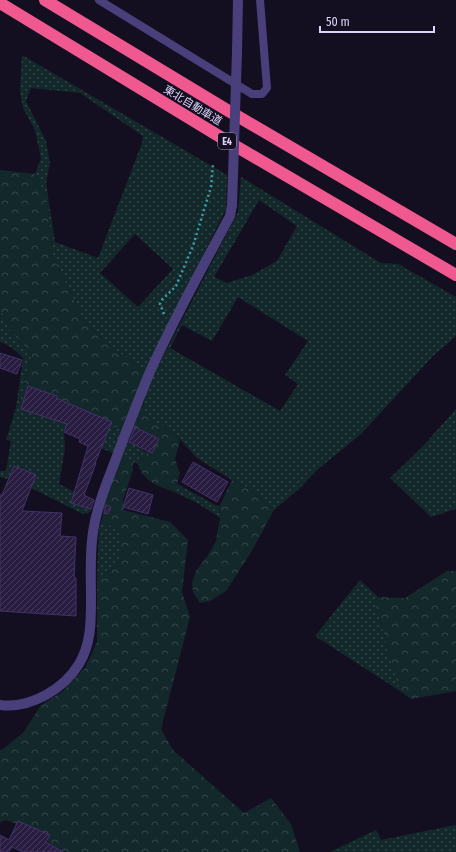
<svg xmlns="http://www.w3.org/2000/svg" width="456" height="852" font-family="'Fira Sans Condensed','Noto Sans JP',sans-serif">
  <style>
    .grass { fill: url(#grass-dots); fill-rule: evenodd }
    .forest { fill: url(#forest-crowns) }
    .building { fill: url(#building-hatch); stroke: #43316a }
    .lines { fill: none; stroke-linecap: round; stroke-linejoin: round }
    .path { stroke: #39a2a9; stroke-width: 2.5; stroke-dasharray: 2 3; stroke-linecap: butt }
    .lane { stroke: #483f7b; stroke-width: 8 }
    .street { stroke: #483f7b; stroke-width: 10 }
    .highway { stroke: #f0598f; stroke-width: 12 }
    .street-bridge { stroke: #483f7b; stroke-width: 10 }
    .labels { text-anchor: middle; stroke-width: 3; stroke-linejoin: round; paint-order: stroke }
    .shield { fill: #140f20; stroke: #a098b9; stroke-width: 1 }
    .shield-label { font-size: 10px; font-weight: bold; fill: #dcd3fb }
    .street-label { font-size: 11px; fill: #dcd3fb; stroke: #140f20 }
  </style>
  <defs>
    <pattern id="grass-dots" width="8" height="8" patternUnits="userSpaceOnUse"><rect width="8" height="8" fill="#13282a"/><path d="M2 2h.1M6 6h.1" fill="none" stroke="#35464a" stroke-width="1.8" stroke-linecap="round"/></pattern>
    <pattern id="forest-crowns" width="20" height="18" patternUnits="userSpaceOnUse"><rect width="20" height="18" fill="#13282a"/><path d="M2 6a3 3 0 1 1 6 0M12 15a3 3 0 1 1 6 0" fill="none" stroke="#35464a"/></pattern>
    <pattern id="building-hatch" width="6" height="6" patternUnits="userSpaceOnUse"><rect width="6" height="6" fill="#281d40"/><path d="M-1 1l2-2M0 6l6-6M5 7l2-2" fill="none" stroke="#473d5c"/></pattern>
  </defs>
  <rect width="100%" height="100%" fill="#140f20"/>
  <!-- grass -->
  <path class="grass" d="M22,55L227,175L226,209L144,373L137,365L122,355L84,322L68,287L53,257L46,195L35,174L41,159L35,130L23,108L20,91ZM31,88L80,93L143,136L142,143L98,258L55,242L46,183L50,163L46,141L26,101ZM135,234L173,269L138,307L100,273Z
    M241,177L381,263L398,264L456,297V335L455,337L433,356L361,434L317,470L299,489L274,510L248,488L232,480L197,458L175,434L149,418L143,407L146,392L151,380L238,212ZM259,200L297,226L277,261L252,275L227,283L214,277ZM238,297L308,341L285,375L298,384L280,411L170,348L182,325L212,341Z
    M0,313L4,314L8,328L32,354L24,381L73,408L64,432L65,449L59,484L75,492L72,503L92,509L89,513L83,514L31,488L35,475L14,466L8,479L0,477V471H6L11,441L6,440L16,408L23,358C17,351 9,345 0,342Z
    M456,409V509L431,517L390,478L424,445Z
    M111,425L132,432L128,441L148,453L145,456L138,464L101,448Z
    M177,484L219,507L220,518L199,504L170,490Z
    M102,519C106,525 112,525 117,530C126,541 122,562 111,570C107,573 101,575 97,577L99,528Z
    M360,580L378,597L376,607L400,691L315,636Z
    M456,825V852H330L376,830L381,840Z"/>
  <!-- forest -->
  <path class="forest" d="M0,170L35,174L46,195L53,257L68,287L84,322L122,355L137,365L144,373L143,407L149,418L175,434L180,441L175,459L180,473L177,484L170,490C156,486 142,479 138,464C144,456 151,450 155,441L111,425L25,388L24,381L32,354L8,328L4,314L0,313Z
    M120,456L133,462V470L123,500L124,510L170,522L188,540L182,592L190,617L161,729L173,750L244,813L271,798L291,824L300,852H58L42,835L21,825L5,820L0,823V750L3,749L23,733L41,705L62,692L85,668L97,642V577C101,575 107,573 111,570C122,562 126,541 117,530C112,525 106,525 102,519L104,504Z
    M232,480L248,488L274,510L250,554L226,591L210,601L200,603L193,592L192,583L196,571L208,555L216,541L220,518L219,507Z
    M447,571H456V691L411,699L400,691L376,607L378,597L405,598Z"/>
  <!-- building -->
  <path class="building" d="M0,353L22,360L17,374L0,368Z
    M28,386L57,396L56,398L112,422L95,463H96L84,495L94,500L91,509L71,503L88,446L79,442L80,439L64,432L67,424L21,409Z
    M135,427L159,439L152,453L129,442Z
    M193,462L228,482L217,502L182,482Z
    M14,466L36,475L22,511L62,513L60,536L76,537L74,577L76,578V616L0,611V495H2Z
    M129,488L153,495L148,514L123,507Z
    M106,505L111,507L108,514L104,513Z
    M18,821L50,835L46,842L63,852H23L12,847L9,852H0V835L9,840Z"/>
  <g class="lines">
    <!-- path -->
    <path class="path" d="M164,314L160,304L162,300L176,286L193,246L211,187L213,164"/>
    <!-- lane -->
    <path class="lane" d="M99,0L252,94H262L267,88L260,0"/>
    <!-- street -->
    <path class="street" d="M237,52L238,0
      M0,705C30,709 64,689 79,664C91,644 91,622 91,600C91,571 89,541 97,513C102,493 110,475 117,456C127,429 138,401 149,374C173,320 202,268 230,216L232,205"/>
    <!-- highway -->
    <path class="highway" d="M45,0L227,110L456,244
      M0,3L227,141L456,275"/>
    <!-- street-bridge -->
    <path class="street-bridge" d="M232,205L237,52"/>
  </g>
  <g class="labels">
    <!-- shield labels -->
    <rect class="shield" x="218" y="133" width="18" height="16" rx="3"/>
    <g class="shield-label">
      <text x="227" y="145">E4</text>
    </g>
    <!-- street labels -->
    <g class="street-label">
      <text transform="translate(193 105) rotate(31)" y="4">東北自動車道</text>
    </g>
  </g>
  <!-- scale -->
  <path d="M320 26v6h114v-6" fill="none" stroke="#dcd3fb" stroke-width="2"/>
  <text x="326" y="26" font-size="12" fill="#dcd3fb" stroke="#140f20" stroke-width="3" paint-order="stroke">50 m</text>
</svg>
